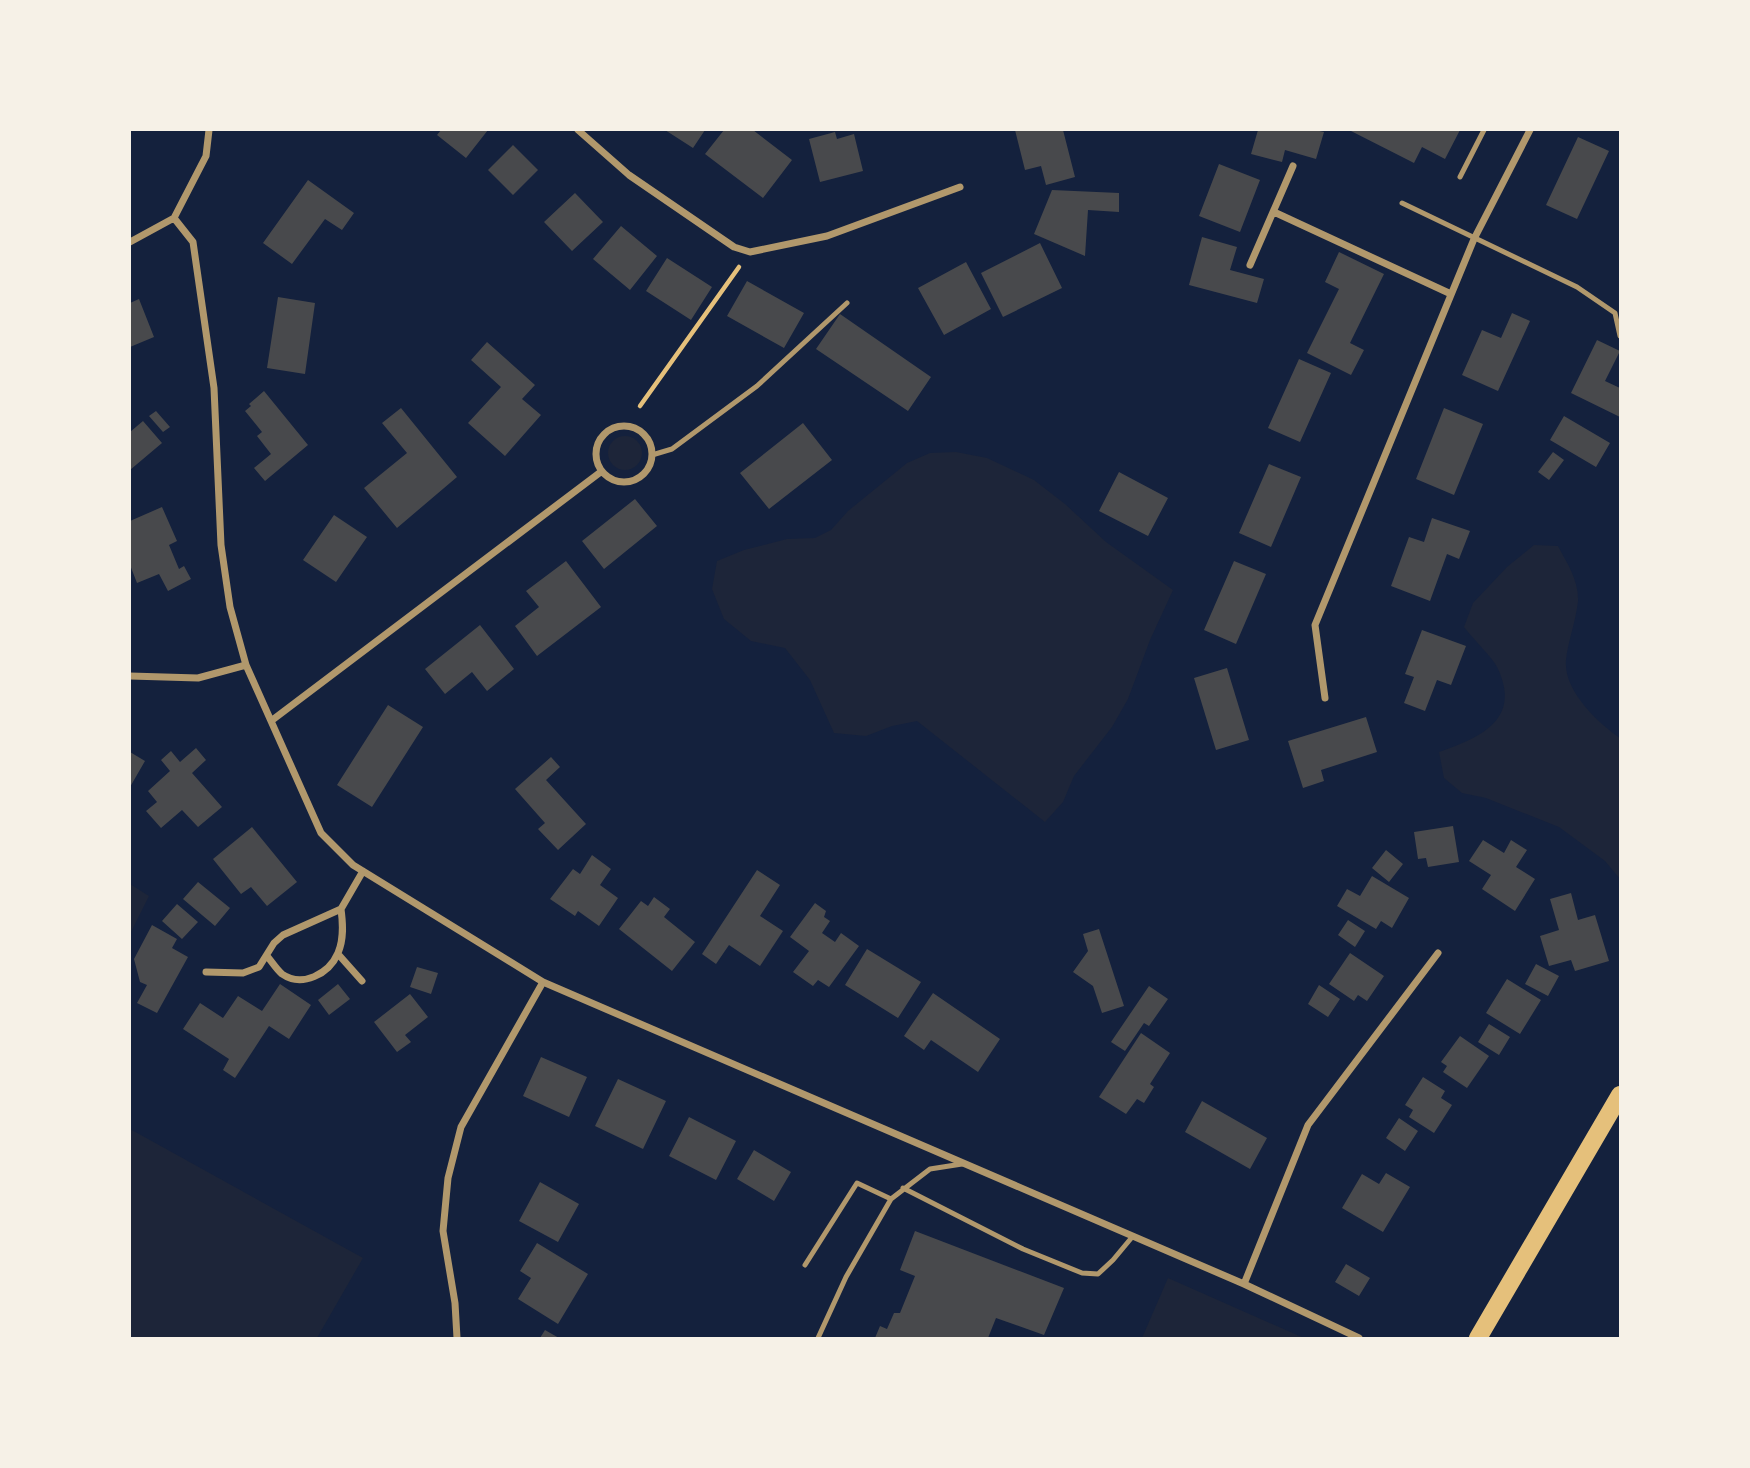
<svg xmlns="http://www.w3.org/2000/svg" width="1750" height="1468" font-family="'IBM Plex Sans',sans-serif">
  <style>
    .green { fill: #1d2539 }
    .building { fill: #48494c }
    .lines { fill: none; stroke-linecap: round; stroke-linejoin: round }
    .path { stroke: #e5c07b; stroke-width: 4.5 }
    .service { stroke: #b1986c; stroke-width: 5 }
    .minor { stroke: #b1986c; stroke-width: 7 }
    .primary { stroke: #e5c07b; stroke-width: 18 }
  </style>
  <rect width="100%" height="100%" fill="#14213d"/>
  <!-- green -->
  <path class="green" d="M608 453a17 17 0 1 1 34 0a17 17 0 1 1-34 0Z
    M956,452L987,458L1034,480L1065,504L1106,542L1173,590L1150,640L1128,699L1112,727L1074,776L1063,802L1045,822L917,721L892,726L866,736L834,733L810,680L785,648L751,641L724,619L712,589L717,561L744,550L787,539L815,538L831,530L848,511L907,463L930,453Z
    M1534,545L1558,546C1567,563 1579,581 1578,601C1576,621 1568,641 1566,660C1563,690 1598,723 1620,738V879L1605,861L1559,827L1486,798L1462,793L1444,778L1439,752C1478,738 1522,721 1498,669C1494,659 1472,638 1464,627L1473,603L1507,567Z
    M130,884L149,896L130,934Z
    M130,1129L363,1258L317,1338H130Z
    M1168,1278L1304,1338H1142Z"/>
  <!-- building -->
  <path class="building" d="M441,130H488L466,158L437,135Z
    M665,130H705L693,148Z
    M724,130H753L792,160L763,198L705,154Z
    M1015,130H1063L1075,177L1046,185L1041,166L1025,170Z
    M1258,130H1315L1324,132L1316,159L1285,150L1282,162L1251,154Z
    M1349,130H1460L1445,159L1422,147L1414,163Z
    M835,132L837,139L854,134L863,171L820,182L809,139Z
    M1578,137L1609,151L1577,219L1546,205Z
    M513,145L538,170L513,195L488,170Z
    M1219,164L1260,180L1240,232L1199,216Z
    M308,180L354,213L342,230L325,219L292,264L263,243Z
    M1052,190L1119,193V212L1088,210L1085,256L1034,234Z
    M575,193L603,222L572,251L544,222Z
    M621,226L657,256L630,290L593,259Z
    M1202,237L1237,247L1230,270L1264,279L1257,303L1189,285Z
    M1040,243L1062,288L1003,317L981,273Z
    M1339,252L1384,274L1350,343L1364,350L1351,375L1307,353L1339,289L1325,282Z
    M667,258L712,287L691,320L646,291Z
    M966,262L991,309L944,335L918,288Z
    M747,281L804,313L784,348L727,316Z
    M278,297L315,303L305,374L267,368Z
    M139,299L154,337L130,347V303Z
    M1512,313L1530,321L1498,391L1462,375L1482,330L1501,338Z
    M840,314L931,377L908,411L816,349Z
    M1597,340L1620,351L1605,381L1620,388V417L1571,393Z
    M487,342L535,385L522,399L541,415L505,456L468,423L501,387L471,360Z
    M1299,359L1331,373L1300,442L1268,428Z
    M264,391L308,445L265,481L254,468L271,454L257,436L262,432L245,411L251,406L249,404Z
    M401,408L457,477L397,528L364,488L407,453L382,423Z
    M1444,408L1483,424L1454,495L1416,479Z
    M156,411L170,427L163,432L149,416Z
    M1564,416L1610,443L1596,467L1550,440Z
    M143,421L162,443L130,470V432Z
    M803,423L832,460L769,509L740,473Z
    M1553,452L1564,460L1549,480L1538,472Z
    M1269,464L1301,477L1271,547L1239,533Z
    M1119,472L1168,498L1148,536L1099,511Z
    M635,499L657,526L604,569L582,541Z
    M162,507L177,541L169,545L179,569L184,566L191,579L168,591L159,574L137,583L130,565V521Z
    M334,515L367,537L336,582L303,560Z
    M1432,518L1470,531L1459,559L1447,554L1430,601L1391,586L1409,537L1424,542Z
    M566,561L601,607L537,656L515,626L539,607L526,591Z
    M1234,561L1266,574L1236,644L1204,630Z
    M480,625L514,669L487,691L472,672L445,694L425,669Z
    M1422,630L1466,646L1451,685L1437,680L1425,711L1404,703L1414,677L1405,674Z
    M1227,668L1249,740L1216,750L1194,678Z
    M388,705L423,727L372,807L337,785Z
    M1366,717L1377,752L1321,770L1324,781L1303,788L1288,741Z
    M196,748L206,760L192,773L222,807L198,827L182,810L161,828L146,811L157,802L148,791L170,771L161,760L171,751L180,762Z
    M130,752L145,761L130,787Z
    M551,757L560,767L546,780L586,824L558,850L538,829L545,823L515,789Z
    M1453,826L1459,862L1428,867L1426,858L1418,859L1414,832Z
    M252,827L297,882L267,906L251,887L241,894L213,859Z
    M1483,840L1504,853L1511,840L1527,850L1516,867L1535,879L1515,911L1482,889L1491,875L1469,861Z
    M1386,850L1403,864L1389,882L1372,868Z
    M592,855L611,869L600,885L618,898L599,926L578,911L575,916L550,899L573,869L580,874Z
    M757,870L780,885L760,916L783,931L760,966L729,945L716,964L702,954Z
    M1372,876L1409,898L1392,928L1381,921L1376,929L1337,906L1347,889L1360,896Z
    M198,882L230,908L215,926L183,899Z
    M1571,893L1578,920L1595,915L1609,961L1575,971L1571,960L1549,966L1540,936L1559,930L1550,899Z
    M654,897L670,909L664,917L695,942L672,971L619,929L641,901L648,906Z
    M815,903L826,911L824,917L830,921L822,933L835,942L841,933L859,946L829,987L818,980L813,986L793,972L809,951L790,937Z
    M177,904L198,922L182,939L162,921Z
    M1348,920L1365,931L1355,947L1338,935Z
    M152,925L177,939L172,948L188,957L157,1013L137,1003L147,985L140,982L134,959Z
    M1099,929L1124,1006L1102,1013L1093,986L1073,972L1088,951L1083,934Z
    M867,949L921,982L898,1018L845,985Z
    M1350,953L1384,976L1367,1001L1358,995L1354,1001L1329,984Z
    M1536,964L1559,976L1548,996L1525,984Z
    M417,967L438,973L431,994L410,987Z
    M1507,979L1541,1000L1520,1034L1486,1013Z
    M280,984L311,1005L289,1039L269,1026L235,1078L223,1070L229,1059L183,1029L200,1003L223,1018L238,996L262,1011Z
    M338,984L350,999L329,1015L318,1000Z
    M1319,985L1340,999L1328,1017L1308,1004Z
    M1149,986L1168,999L1149,1026L1144,1023L1125,1051L1111,1042Z
    M933,993L1000,1039L978,1072L931,1040L924,1050L904,1036Z
    M410,994L428,1017L405,1035L411,1042L397,1052L374,1022Z
    M1489,1024L1510,1037L1499,1055L1478,1042Z
    M1141,1033L1170,1053L1150,1084L1154,1087L1144,1103L1137,1099L1126,1114L1099,1097Z
    M1460,1036L1489,1056L1467,1088L1443,1072L1447,1066L1441,1062Z
    M541,1057L587,1077L569,1117L523,1096Z
    M1423,1077L1445,1091L1441,1098L1452,1105L1434,1133L1409,1117L1413,1110L1405,1105Z
    M618,1079L666,1101L643,1149L595,1126Z
    M1202,1101L1267,1138L1250,1169L1185,1132Z
    M689,1117L736,1141L716,1180L669,1156Z
    M1399,1118L1418,1131L1405,1151L1386,1138Z
    M754,1150L791,1172L774,1201L737,1179Z
    M1386,1173L1410,1187L1383,1232L1342,1208L1362,1174L1379,1184Z
    M540,1182L579,1204L558,1242L519,1221Z
    M915,1231L1064,1288L1044,1335L996,1318L988,1338H875L880,1326L887,1329L894,1313H900L915,1276L900,1270Z
    M537,1243L588,1274L558,1324L518,1299L531,1278L520,1271Z
    M1346,1264L1370,1278L1359,1296L1335,1282Z
    M545,1330L559,1338H540Z"/>
  <g class="lines">
    <!-- path -->
    <path class="path" d="M640,406L739,267"/>
    <!-- service -->
    <path class="service" d="M1460,177L1484,130
      M1402,203L1577,287L1615,313L1620,336
      M652,455L672,449L757,386L847,303
      M903,1188L1023,1249L1082,1273L1098,1274L1113,1260L1133,1236
      M805,1265L857,1183L891,1199
      M818,1338L846,1277L891,1199L930,1169L962,1164"/>
    <!-- minor -->
    <path class="minor" d="M578,130L629,175L734,247L750,252L827,236L960,187
      M1274,212L1451,294
      M174,218L193,242L214,388L221,545L230,607L246,665L321,833L353,865L543,982L1244,1284L1359,1338
      M174,218L206,156L209,130
      M130,242L174,218
      M1250,265L1293,166
      M596 454a28 28 0 1 1 56 0a28 28 0 1 1-56 0Z
      M130,676L198,678L246,665
      M1325,698L1315,625L1474,239L1530,130
      M271,721L602,471
      M338,954L362,981
      M267,956C272,962 277,970 282,974C302,988 329,974 338,953C344,939 343,924 341,909
      M206,972L243,973L259,967L274,943L283,935L341,909L363,871
      M1244,1284L1308,1125L1438,953
      M457,1338L455,1303L443,1231L448,1178L461,1127L543,982"/>
    <!-- primary -->
    <path class="primary" d="M1478,1338L1620,1095"/>
  </g>
  <!-- border -->
  <rect width="1750" height="1468" fill="none" stroke="#f6f1e7" stroke-width="262"/>
</svg>
